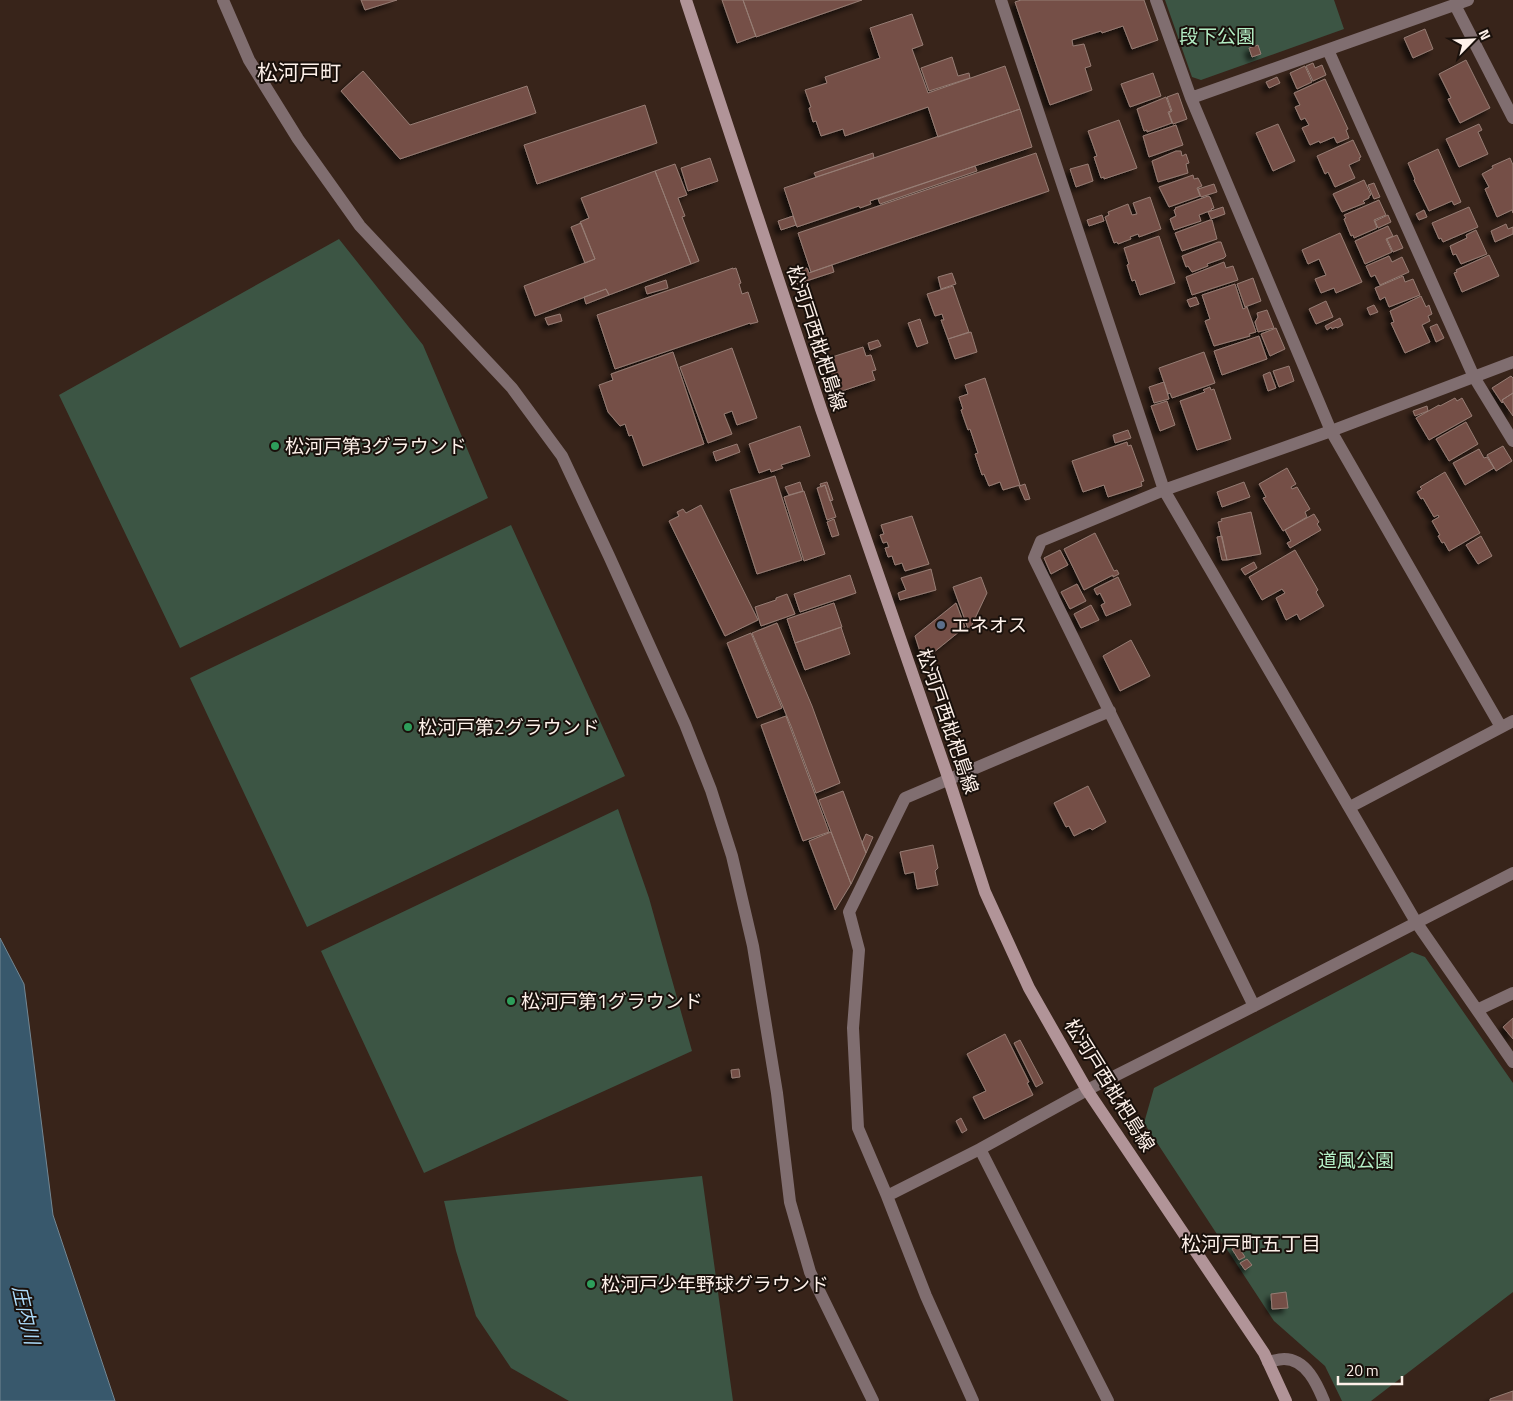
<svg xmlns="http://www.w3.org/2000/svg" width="1513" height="1401" font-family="'Titillium Web','Noto Sans JP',sans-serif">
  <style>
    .green { fill: #3c5544 }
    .water { fill: #38586c; stroke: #738692 }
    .building { fill: #745046; stroke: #967c74; filter: url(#shadow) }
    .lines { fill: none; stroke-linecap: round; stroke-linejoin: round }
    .minor { stroke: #806e70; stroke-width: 12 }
    .secondary { stroke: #b19498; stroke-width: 12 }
    .leisure-dot { fill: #2e9e5b; stroke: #19100b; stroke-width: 2 }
    .service-dot { fill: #5c6f8a; stroke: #19100b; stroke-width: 2 }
    .labels { text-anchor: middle; stroke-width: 4; stroke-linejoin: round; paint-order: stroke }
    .park-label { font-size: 19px; fill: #b4eec5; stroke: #19100b }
    .street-label { font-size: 19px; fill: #fef1ea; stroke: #19100b }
    .poi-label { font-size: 19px; fill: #fef1ea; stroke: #19100b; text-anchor: start }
    .neighbourhood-label { font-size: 20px; fill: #fef1ea; stroke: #19100b }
    .water-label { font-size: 20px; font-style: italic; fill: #abd9f8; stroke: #19100b }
    .quarter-label { font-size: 21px; fill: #fef1ea; stroke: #19100b }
  </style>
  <defs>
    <filter id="shadow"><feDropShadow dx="-4.5" dy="4.5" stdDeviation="2.5" flood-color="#0009"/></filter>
  </defs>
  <rect width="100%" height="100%" fill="#38241a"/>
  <!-- green -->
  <path class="green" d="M1165,0H1334L1344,29L1201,80L1192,77Z
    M339,239L423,345L488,498L180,648L59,395Z
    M511,525L625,776L307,927L190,678Z
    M618,809L649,898L692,1051L424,1173L321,951Z
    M1412,952L1425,957L1513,1083V1292L1371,1401H1342L1325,1366L1274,1321L1144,1123L1154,1088Z
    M702,1176L733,1401H569L511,1368L476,1316L456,1251L444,1201Z"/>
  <!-- water -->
  <path class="water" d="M0,938L24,984L53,1215L115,1401H0Z"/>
  <!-- building -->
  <path class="building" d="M361,0H397L365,10Z
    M722,0H743L756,36L737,43Z
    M743,0H862L756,37Z
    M1021,0H1144L1158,40L1132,49L1123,26L1102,33L1101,31L1072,40L1073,46L1084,44L1091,66L1085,68L1092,90L1050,105L1015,2Z
    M912,14L923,45L912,49L928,93L1005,66L1020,109L938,137L928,107L845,136L843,129L821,136L816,121L813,122L809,108L811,107L805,90L827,83L825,77L880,58L870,28Z
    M1425,29L1433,49L1413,58L1404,38Z
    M1258,45L1261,54L1252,57L1249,48Z
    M952,57L958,76L969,73L970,78L929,91L921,68Z
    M1466,60L1490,108L1460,123L1448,99L1451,98L1439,74Z
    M1313,63L1315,68L1322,65L1326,75L1313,81L1306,66Z
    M1305,66L1312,82L1297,89L1290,73Z
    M363,71L410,125L527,86L536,113L400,159L341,91Z
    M1153,73L1161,96L1130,107L1121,84Z
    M1277,77L1280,83L1269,88L1266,82Z
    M1325,79L1348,129L1346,130L1349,138L1337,143L1334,137L1320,143L1319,141L1310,145L1302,128L1309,125L1305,118L1301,120L1295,107L1300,105L1294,93Z
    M1178,93L1187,119L1173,124L1169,113L1172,111L1167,97Z
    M1166,97L1171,111L1168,112L1172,123L1147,132V130L1144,131L1137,109Z
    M645,105L657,143L537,184L524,145Z
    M1020,109L1032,147L870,201L871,204L860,208L859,206L797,227L784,188Z
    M1119,120L1137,168L1104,179V177L1101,178L1094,157L1097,156L1088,131Z
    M1278,124L1295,161L1273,171L1256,133Z
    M1479,124L1482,130L1478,132L1488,154L1459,167L1446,139Z
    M1176,125L1183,145L1149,157L1143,136Z
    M1353,140L1361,157L1359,158L1360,160L1349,165L1355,178L1335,187L1328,172L1325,174L1317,156Z
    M1438,149L1461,202L1454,205L1452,201L1429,211L1414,180L1415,179L1408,163Z
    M1176,151H1181L1182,156L1186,154L1189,163L1186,164L1188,173L1158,182L1152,161Z
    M873,153L874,158L816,177L814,173Z
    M1036,153L1049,191L811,272L798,233Z
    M710,158L718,181L688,191L681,168Z
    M1510,158L1513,165V213L1512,210L1497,217L1485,189L1489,187L1482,174L1493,168L1492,166Z
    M675,164L687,195L678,198L685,216L682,217L699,261L691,264L655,171Z
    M1088,164L1093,181L1076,187L1070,169Z
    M975,166L977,171L880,204L878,199Z
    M655,171L691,264L609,295L606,289L535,316L524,286L595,259L580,222L589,218L581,198Z
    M1193,175L1194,179L1198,178L1202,186L1197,188L1200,196L1169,207L1159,187Z
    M1364,180L1371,195L1369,196V198L1363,201L1365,203L1342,212L1333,194Z
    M1374,183L1380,197L1374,199L1368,185Z
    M1214,184L1217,192L1201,197L1198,189Z
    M1208,196L1210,197L1214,208L1211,209L1212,210L1199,215L1201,221L1174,230L1170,219L1176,216L1174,210L1176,209L1175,208Z
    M1150,197L1161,229L1139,237L1138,234L1130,237L1131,239L1118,244L1117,242L1114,243L1105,217L1109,215L1108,212L1128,204L1132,215L1137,214L1133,203Z
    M1379,200L1386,215L1374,220L1377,228L1354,238L1353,235L1351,236L1344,219L1346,218L1344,215Z
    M1223,207L1225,214L1211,219L1208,212Z
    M1469,207L1478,227L1443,242L1441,238L1439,239L1432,223Z
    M1424,210L1427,217L1419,220L1416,214Z
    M1102,215L1104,221L1089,226L1087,220Z
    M1388,215L1391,222L1378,228L1375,221Z
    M793,216L796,225L781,230L778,221Z
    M1210,220H1212L1217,239L1182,251L1175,233Z
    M581,223L595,259L585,263L571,227Z
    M1506,224L1508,229L1513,227V234L1495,242L1491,231Z
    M1388,226L1393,236L1386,239L1392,252L1365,264L1355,241Z
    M1476,230L1487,254L1461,264L1456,254L1453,255L1450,246L1467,238L1466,235Z
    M1340,233L1362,282L1336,293L1334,288L1321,293L1315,279L1326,275L1319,259L1308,264L1302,250Z
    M1397,235L1403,248L1393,252L1387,239Z
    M1159,236L1175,283L1140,295L1135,280L1132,281L1127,265L1129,264L1124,248Z
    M1218,242H1221L1226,256L1224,258L1207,264L1208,266L1192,272L1188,266L1186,267L1182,256Z
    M1489,255L1499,276L1462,292L1454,273L1457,272L1456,270Z
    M1389,256L1392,262L1402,257L1409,272L1380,285L1375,275L1371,277L1366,266Z
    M1224,262L1226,268L1233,266L1238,280L1192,295L1186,277Z
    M832,265L834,272L797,284L794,272L807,268L809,273Z
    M733,268V269L736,268L741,283L739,284L742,294L748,292L758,322L750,324V323L615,369L597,315Z
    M952,273L956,284L941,289L938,277Z
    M1403,276L1405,282L1413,279L1420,295L1389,307L1385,297L1380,300L1375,288Z
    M1253,278L1261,301L1245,307L1237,284Z
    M666,280L668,288L647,294L645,287Z
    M1235,284L1243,309L1247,307L1256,332L1249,334L1250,336L1214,346L1205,321L1210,319L1202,295Z
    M953,286L969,332L948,339L941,320H944L942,314L935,316L927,294Z
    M606,289L609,295L586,304L584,297Z
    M1421,296L1426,307L1429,305L1432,314L1428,316L1430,321L1422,325L1430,342L1405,353L1391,323L1394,322L1390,311Z
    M1196,297L1199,304L1190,307L1187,300Z
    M1326,301L1333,317L1316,324L1309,309Z
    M1374,305L1378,312L1370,315L1367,308Z
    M1267,310L1274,328L1258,332L1255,322L1258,317L1257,313Z
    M560,314L562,321L548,325L545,318Z
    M1340,318L1343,325L1337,328L1336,327L1332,329L1331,327L1327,330L1325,326Z
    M920,319L928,343L917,347L908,323Z
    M1437,324L1444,338L1436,342L1430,327Z
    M1276,328L1285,349L1270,356L1261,334Z
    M971,332L977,352L955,359L948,339Z
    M1259,336L1267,359L1222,375L1214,351Z
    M878,340L881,346L870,350L868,343Z
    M863,347L866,356L871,355L876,370L872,371L875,380L839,392L826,359Z
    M732,348L757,418L737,425L732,411L724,414L732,434L708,443L680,367Z
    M673,352L704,444L643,466L632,435L629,436L625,424L620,426L608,412L599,385L613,380L611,374Z
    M1204,352L1215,383L1172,398L1170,393L1168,394L1159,368Z
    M1289,366L1294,381L1279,387L1273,371Z
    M1270,372L1276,388L1268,391L1263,375Z
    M1511,376L1513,378V393L1502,400L1503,402L1502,403L1492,388Z
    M985,378L1020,485L1003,490L1000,482L989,486L984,474L982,475L975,454L978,453L970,429L968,430L961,410L963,409L959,397L968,394L965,385Z
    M1164,382L1169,399L1154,403L1149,387Z
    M1210,387L1211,390L1214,389L1231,439L1197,450L1180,401L1205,392L1203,390Z
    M1513,393V416L1502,400Z
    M1455,398L1457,401L1462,398L1472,416L1429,440L1416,418L1439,405L1440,406Z
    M1167,401L1175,425L1160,431L1151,406Z
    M1427,406L1428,411L1415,416L1413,411Z
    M1466,422L1478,444L1449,461L1436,439Z
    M800,426L810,456L781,465L783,468L771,472L770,469L759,473L749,444Z
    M1128,430L1131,438L1115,443L1113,435Z
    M1127,442L1128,446L1131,445L1144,481L1141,482L1142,486L1108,497L1104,485L1083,492L1072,461Z
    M737,444L740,452L716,461L713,452Z
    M1503,446L1512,461L1496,471L1487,455Z
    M1479,449L1484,458L1487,457L1494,468L1465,485L1453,463Z
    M1287,468L1296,484L1291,487L1292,489L1297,487L1310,509L1305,512L1307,517L1283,531L1263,498L1266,497L1259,484Z
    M1445,472L1480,533L1449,551L1444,542L1442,543L1438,536L1440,535L1432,521L1439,517L1438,515L1434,517L1423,498L1421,499L1417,492L1422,489L1420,487Z
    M775,476L802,560L757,574L730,490Z
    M800,482L803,491L789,495L785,487Z
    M827,482L833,500L830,501L825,485L821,487L820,484Z
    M1244,482L1250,497L1222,507L1217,492Z
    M1025,484L1030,499L1025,500L1019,486Z
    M825,485L836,517L827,520L817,488Z
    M804,491L825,554L804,561L784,497Z
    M701,505L758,620L725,636L669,521L679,516L677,512L683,509L686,513Z
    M1251,512L1261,554L1227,560L1218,522L1222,521L1221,519Z
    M1314,514L1319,522L1317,524L1321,530L1290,548L1287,543L1291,541L1285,530Z
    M912,516L929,564L905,571L902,563L895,565L892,556L888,557L885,548L889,547L887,542L883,543L880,535L884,534L881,525Z
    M834,519L839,535L832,537L827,522Z
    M1095,533L1114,571L1117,570L1119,574L1113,577V575L1084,590L1064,549Z
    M1222,536L1227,560H1222L1217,537Z
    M1481,536L1492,556L1478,564L1466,545Z
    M1060,550L1068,565L1051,574L1044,558Z
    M1295,550L1318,590L1316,592L1324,606L1300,620L1297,614L1286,620L1276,598L1285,593L1282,589L1262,600L1249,577Z
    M1254,562L1257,568L1245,575L1241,569Z
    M931,569L936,590L900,600L898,593L906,590L901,578Z
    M850,575L856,593L800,612L794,594Z
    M981,577L987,593L969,631L953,587Z
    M1118,577L1131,605L1106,616L1101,605L1105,603L1100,593L1097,595L1094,589Z
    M1077,584L1086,601L1070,609L1061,592Z
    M787,594L795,614L761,626L755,607L776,600V598Z
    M834,603L842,627L795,643L787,619Z
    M956,603L965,627L923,661L915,636Z
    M1091,605L1099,620L1081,628L1074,614Z
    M777,623L812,706L840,783L816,793L791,726L752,633Z
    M841,627L850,654L805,670L795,643Z
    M751,633L782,708L757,718L727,643Z
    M1131,640L1150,676L1120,691L1103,656Z
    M786,716L829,832L803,841L761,725Z
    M1088,786L1106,822L1092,830L1090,828L1074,836L1069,826L1066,827L1054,803Z
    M843,791L866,853L851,884L819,800Z
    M831,832L851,884L835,910L809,841Z
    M866,834L873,837L866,853L862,843Z
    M933,845L938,868L935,871L938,885L917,889L914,872L905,874L900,852Z
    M1513,1018V1039L1503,1027Z
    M1005,1034L1029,1082L1027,1083L1033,1095L984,1119L973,1097L986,1091L967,1054Z
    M1020,1040L1043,1083L1036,1087L1014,1043Z
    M739,1069L740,1077L732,1078L731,1070Z
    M961,1118L967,1130L962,1133L956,1121Z
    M1238,1246L1245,1257L1239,1260L1232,1249Z
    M1247,1259L1252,1265L1245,1270L1240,1263Z
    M1286,1292L1288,1308L1272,1309L1271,1294Z
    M1513,1391V1401H1490V1399Z"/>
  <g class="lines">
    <!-- minor -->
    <path class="minor" d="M223,0L249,60L298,139L360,226L512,388L562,456L609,556L685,724L711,790L732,856L753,946L777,1093L790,1202L810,1272L873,1401
      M1001,0L1164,490L1416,922L1513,1062
      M1156,0L1191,98L1331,431L1501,727
      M1455,5L1513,118
      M1328,50L1474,377L1513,441
      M1191,98L1468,0
      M1350,807L1513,721
      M1254,1006L1034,558L1041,541L1164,490L1331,431L1513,362
      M1477,1010L1513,993
      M980,1149L1108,1401
      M887,1196L980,1149L1087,1090L1254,1006L1513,873
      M1268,1362C1273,1361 1279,1359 1284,1359C1306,1359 1317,1384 1324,1401
      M973,1401L926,1296L887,1196L858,1128L853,1028L859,950L849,912L905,798L1110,711"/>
    <!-- secondary -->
    <path class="secondary" d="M686,0L821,409L949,780L985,892L1029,988L1087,1090L1264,1353L1286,1401"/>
  </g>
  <!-- markers -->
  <g class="leisure-dot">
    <circle cx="275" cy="446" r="5"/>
    <circle cx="408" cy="727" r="5"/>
    <circle cx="511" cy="1001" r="5"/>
    <circle cx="591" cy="1284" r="5"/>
  </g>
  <circle class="service-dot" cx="941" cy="625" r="5"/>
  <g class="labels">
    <!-- park labels -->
    <g class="park-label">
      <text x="1217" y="43">段下公園</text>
      <text x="1356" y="1167">道風公園</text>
    </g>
    <!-- street labels -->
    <g class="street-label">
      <text transform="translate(817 338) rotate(72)" y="7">松河戸西枇杷島線</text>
      <text transform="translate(948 721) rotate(71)" y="7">松河戸西枇杷島線</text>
      <text transform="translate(1110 1085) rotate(58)" y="7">松河戸西枇杷島線</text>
    </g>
    <!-- poi labels -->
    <g class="poi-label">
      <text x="285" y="453">松河戸第3グラウンド</text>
      <text x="951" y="632">エネオス</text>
      <text x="418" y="734">松河戸第2グラウンド</text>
      <text x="521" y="1008">松河戸第1グラウンド</text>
      <text x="601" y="1291">松河戸少年野球グラウンド</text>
    </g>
    <!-- neighbourhood labels -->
    <g class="neighbourhood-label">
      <text x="1251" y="1251">松河戸町五丁目</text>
    </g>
    <!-- water labels -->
    <g class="water-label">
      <text transform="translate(26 1315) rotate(77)" y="7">庄内川</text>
    </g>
    <!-- quarter labels -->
    <g class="quarter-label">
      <text x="299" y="80">松河戸町</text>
    </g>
  </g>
  <!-- north arrow -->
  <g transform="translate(1473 40) rotate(66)" stroke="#19100b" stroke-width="4" paint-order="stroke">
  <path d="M0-4L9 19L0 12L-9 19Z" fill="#fef1ea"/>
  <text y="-8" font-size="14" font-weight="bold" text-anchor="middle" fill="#fef1ea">N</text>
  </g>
  <!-- scale -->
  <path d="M1338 1376v8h64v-8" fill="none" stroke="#fef1ea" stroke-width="2.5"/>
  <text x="1346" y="1376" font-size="15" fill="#fef1ea" stroke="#19100b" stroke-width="4" paint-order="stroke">20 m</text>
</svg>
